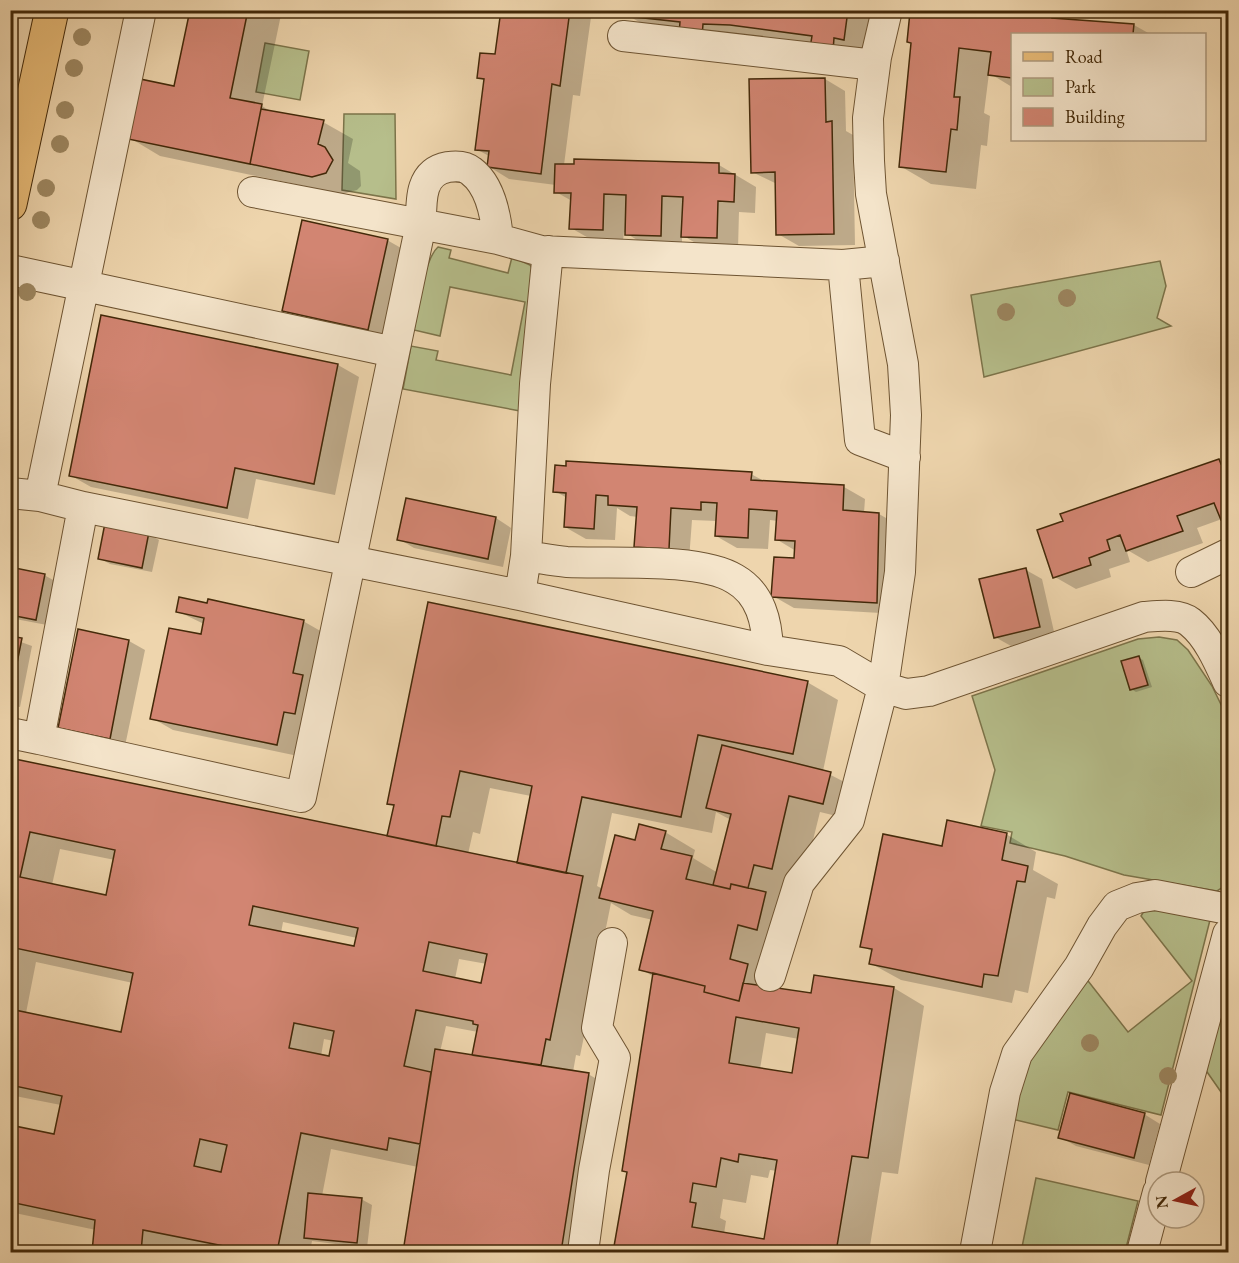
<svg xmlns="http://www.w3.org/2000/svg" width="1239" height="1263" font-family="'EB Garamond',serif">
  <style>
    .green { fill: #b6be8b; stroke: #7c744a; stroke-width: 1.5 }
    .shadow { fill: #0003; fill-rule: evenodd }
    .building { fill: #d28572; stroke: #432909; stroke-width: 1.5; fill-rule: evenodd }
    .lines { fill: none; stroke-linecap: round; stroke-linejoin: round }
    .minor-casing { stroke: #6e5432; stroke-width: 32 }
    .major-casing { stroke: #432909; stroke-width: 35 }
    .minor { stroke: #f4e4ca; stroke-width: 30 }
    .major { stroke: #e7ba76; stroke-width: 33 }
    .tree { fill: #9d8761 }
  </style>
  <rect width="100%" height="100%" fill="#eed5ad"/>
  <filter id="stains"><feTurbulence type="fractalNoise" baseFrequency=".00333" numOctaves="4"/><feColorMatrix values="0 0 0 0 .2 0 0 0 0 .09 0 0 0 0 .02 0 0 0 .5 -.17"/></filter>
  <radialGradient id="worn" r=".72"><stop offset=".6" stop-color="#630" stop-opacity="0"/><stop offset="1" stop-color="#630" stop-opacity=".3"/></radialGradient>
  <!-- green -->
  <path class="green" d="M265,43L309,51L300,100L256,92Z
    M344,114H395L396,199L342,190Z
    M438,247L451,250L449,258L508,273L512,257L530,265L535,274L531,413L403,389L411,346L438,351L436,360L511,375L525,302L450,287L440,336L414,330C418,310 424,259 438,247Z
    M1160,261L1166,286L1157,318L1171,326L984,377L971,295Z
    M1159,637L1177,640L1188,650L1212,686L1228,719V871L1225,886L1217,891L1124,875L1065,856L1010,843L1012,832L981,826L995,770L972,696L1138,639Z
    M1164,910L1210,920L1161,1115L1068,1092L1058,1130L1012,1119L1025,1065L1085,977L1128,1032L1192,981L1141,916L1144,911Z
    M1228,977V1102L1205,1069Z
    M1036,1178L1138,1201L1125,1252H1021Z"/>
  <!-- shadow -->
  <path class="shadow" d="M191,10H282L262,106L272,112L323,122L353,139L348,163L360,171L361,186L357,190L343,194L160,156L130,138L176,87Z
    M502,10H592L580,96L573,95L564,165L575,166V160L719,165L756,187L755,213L739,212L738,249L704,248L682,235V247L647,246L624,232L623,241L592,240L571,228L572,201L556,192V185L509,179L488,166L489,156L476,149L485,81L479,77L497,56Z
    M628,10H870L865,51L648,27L627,15Z
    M916,10H995V13L1052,16L1059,20L1134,25L1150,34H1012V87L989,73L984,113L990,116L987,146L981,145L976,189L931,184L900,166Z
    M825,79L845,91L846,131L853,135L855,245L799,246L778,234L777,184L752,172Z
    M387,240L408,252L389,341L304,322L283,310Z
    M102,317L338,365L359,377L335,495L256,479L248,519L91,487L70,475Z
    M1219,461L1228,463V523L1222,519L1197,528L1203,543L1148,562L1129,551L1127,552L1130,562L1109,569L1111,577L1076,589L1055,577Z
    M751,474L766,482L844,487L865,499L864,513L879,514L900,526L898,614L794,608L773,596L796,560V551L776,539L778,521L770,520L768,549L737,548L716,536L717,521L692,520L689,560L657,559L636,547L638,517L630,516L617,508L615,540L586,539L565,527L567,498L555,491Z
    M496,518L511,528L503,567L414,548L399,539Z
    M148,534L159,540L152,572L110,564L99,558Z
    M10,569L44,575L55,581L47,625L10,618Z
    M1026,570L1042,579L1055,636L1011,646L995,637Z
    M429,604L807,682L838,700L823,771L860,790L853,820L820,812L776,989L813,995L816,976L894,988L924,1006L898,1174L882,1172L869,1252H615L628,1173L624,1170L654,977L641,969L653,920L631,915L611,903L580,1056L576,1055L573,1072L588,1074L609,1086L583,1252H405L418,1167L331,1149L322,1196L361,1199L372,1205L367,1248L312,1241L310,1252H204L173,1246L172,1252H93L96,1230L10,1212V1126L55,1136L61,1105L10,1095V759L389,838L395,807L388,803ZM490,788L531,796L518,864L468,854L473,832L480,834ZM716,812L731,820L718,873L693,858L695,850L665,832L603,889L597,886L612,813L712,833ZM60,849L115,860L107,897L52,885ZM283,922L357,938L355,948L281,933ZM459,959L487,964L482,984L455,979ZM36,962L133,983L122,1034L26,1013ZM446,1026L478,1032L473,1057L440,1052ZM766,1033L799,1039L793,1074L760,1069ZM324,1039L334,1041L330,1058L321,1056ZM770,1170L777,1171L765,1241L724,1234L726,1221L720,1218L723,1199L746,1203L751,1175L768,1178Z
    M177,611L303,621L324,633L298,756L173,730L152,718L202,636L204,624Z
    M79,631L129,641L145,650L125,746L60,727Z
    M10,638L32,646L20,707L10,705Z
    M1139,658L1143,660L1152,687L1136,692L1131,689Z
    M1006,834L1036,852L1033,870L1058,884L1055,899L1047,897L1028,993L1015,990L1012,1003L901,980L870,963L873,952L862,946L943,848Z
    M1144,1114L1160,1124L1149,1165L1076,1146L1060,1137Z
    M10,1246L64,1251L67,1252H10Z"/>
  <!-- building -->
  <path class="building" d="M190,10H248L230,98L262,104L250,164L128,139L140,79L174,86Z
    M501,10H570L560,86L552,84L541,174L487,167L489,151L475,150L484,79L477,78L480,53L495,54Z
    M626,10H848L844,40L834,38L833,51L810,48L812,36L730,25L703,24L702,37L679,34L680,22L626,16Z
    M987,10L1007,13V10H1017L1052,14V18L1134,24L1133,34H1012V78L988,75L991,52L959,48L954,97H960L957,130L951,129L946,172L899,167L911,43L907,42L910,12Z
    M825,78L826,122L832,121L834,234L776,235L775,172L751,173L749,79Z
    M261,109L324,120L318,144L325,147L333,160L326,173L312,177L250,164Z
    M574,159L719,163V173L735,174L734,202L718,201L717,238L681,237L683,197L662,196L661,236L625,235L626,195L604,194L603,230L569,229L571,193H554L555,164H574Z
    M302,220L388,239L368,330L282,311Z
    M101,315L338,364L314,484L235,468L227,508L69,476Z
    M1219,459L1221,464L1228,462V517L1221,520L1214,503L1177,516L1183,531L1126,551L1120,535L1107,540L1110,550L1089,558L1091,565L1053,578L1037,530L1063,521L1060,514Z
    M566,461L752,472L751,480L844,485L843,510L879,513L877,603L771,597L774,557L794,558L795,541L775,540L777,511L749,509L748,538L715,536L717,503L701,502V510L671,508L669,549L634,547L637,507L608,505V496L596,495L594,529L564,527L566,493L553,492L555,465L566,466Z
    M406,498L496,517L488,559L397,540Z
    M105,523L149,532L142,568L98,559Z
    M10,567L45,574L36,620L10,615Z
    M1026,568L1040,627L994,638L979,579Z
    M179,597L207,603L208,599L304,620L293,673L303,675L295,714L284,712L277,745L150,719L169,628L201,634L204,618L176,612Z
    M428,602L808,681L793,754L698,735L681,817L582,797L566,873L517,863L532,786L460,771L450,817L442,816L436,846L387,836L394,805L387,804Z
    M78,629L129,640L110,739L58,728Z
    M10,636L22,638L10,698Z
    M1139,656L1148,685L1130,690L1121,661Z
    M722,745L831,772L823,804L789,796L772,869L754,865L748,888L731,884L730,889L713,885L731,814L706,808Z
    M10,758L583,876L550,1040L546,1039L541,1065L472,1055L478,1025L473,1024V1021L416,1010L404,1066L431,1072L420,1144L389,1138L387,1150L301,1133L277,1252H254L143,1230L141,1252H92L95,1220L10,1202V1125L54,1134L62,1096L10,1085V1009L121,1032L133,973L10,947ZM30,832L115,850L106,895L20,877ZM253,906L358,928L354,946L249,925ZM429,942L487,954L481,983L423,971ZM294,1023L334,1031L329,1056L289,1048ZM200,1139L227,1145L221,1172L194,1166Z
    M947,820L1007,833L1002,860L1028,866L1025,882L1017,881L998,976L984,974L982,987L869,964L872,949L860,947L883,834L942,846Z
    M639,824L666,831L661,849L692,856L686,879L730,889L731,884L766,892L757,930L738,925L730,959L748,964L739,1001L704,992L705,986L639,970L653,911L599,898L615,835L635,840Z
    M653,973L705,986L704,992L739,1001L743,983L811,993L814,975L894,987L868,1158L852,1156L836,1252H613L627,1172L622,1171ZM736,1017L799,1028L792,1073L729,1063ZM739,1154L777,1160L764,1239L692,1227L696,1203L690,1202L693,1183L716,1187L721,1158L738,1162Z
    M435,1049L589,1073L561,1252H403Z
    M1070,1093L1145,1113L1134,1158L1058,1138Z
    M308,1193L362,1198L357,1243L304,1238Z
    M10,1245L64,1249V1252H10Z"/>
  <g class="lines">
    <defs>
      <path id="minor" d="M623,36L875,65
        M253,192L498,239L541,251L843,265L884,261
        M843,265L860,440L905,457
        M10,270L394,352
        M10,493L40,496L83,507L39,739L10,733
        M40,496L141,10
        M83,507L520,595L768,650L839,661L883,687L906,694L929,691L1144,617C1157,616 1179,613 1190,622C1208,636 1219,662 1228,682
        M526,556C540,558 553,561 567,562C609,564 700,557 735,579C761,594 767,622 768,650
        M1191,572L1228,554
        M520,595L526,556L535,384L548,251
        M39,739L301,797L421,224C421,200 420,172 448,167C455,166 465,166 471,171C490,185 496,216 498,239
        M770,976L799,883L849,820L883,687L900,572L906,415L903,364L871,194L869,161L868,118L876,57L887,10
        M1161,1182L1228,934
        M583,1252L594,1170L615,1058L597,1028L612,943
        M975,1252L1005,1092L1017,1054L1079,967L1102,926L1117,906L1137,898L1155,895L1228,909
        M1142,1252L1158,1192"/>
      <path id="major" d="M10,204L52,10"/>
    </defs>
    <!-- minor casing -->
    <use href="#minor" class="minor-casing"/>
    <!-- major casing -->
    <use href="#major" class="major-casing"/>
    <!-- minor -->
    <use href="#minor" class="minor"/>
    <!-- major -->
    <use href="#major" class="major"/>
  </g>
  <!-- trees -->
  <g class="tree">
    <circle cx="82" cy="37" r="9"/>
    <circle cx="74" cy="68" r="9"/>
    <circle cx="65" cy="110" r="9"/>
    <circle cx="60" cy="144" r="9"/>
    <circle cx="46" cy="188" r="9"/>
    <circle cx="41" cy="220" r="9"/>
    <circle cx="27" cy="292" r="9"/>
    <circle cx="1067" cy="298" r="9"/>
    <circle cx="1006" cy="312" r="9"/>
    <circle cx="1090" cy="1043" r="9"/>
    <circle cx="1168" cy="1076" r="9"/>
  </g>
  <!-- margin -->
  <rect width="1239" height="1263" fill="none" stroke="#eed5ad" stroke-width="36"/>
  <rect x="12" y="12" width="1215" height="1239" fill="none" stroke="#432909" stroke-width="3"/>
  <rect x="18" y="18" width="1203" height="1227" fill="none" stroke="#432909" stroke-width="1.5"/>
  <!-- legend -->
  <rect x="1011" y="33" width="195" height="108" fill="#f4e4ca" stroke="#ad997d" stroke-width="1.5"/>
  <rect x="1023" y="52" width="30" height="9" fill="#e7ba76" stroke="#ad997d" stroke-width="1.5"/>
  <text x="1065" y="63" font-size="18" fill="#432909">Road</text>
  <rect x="1023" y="78" width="30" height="18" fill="#b6be8b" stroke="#ad997d" stroke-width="1.5"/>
  <text x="1065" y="93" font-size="18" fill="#432909">Park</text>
  <rect x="1023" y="108" width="30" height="18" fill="#d28572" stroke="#ad997d" stroke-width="1.5"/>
  <text x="1065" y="123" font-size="18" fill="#432909">Building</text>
  <!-- north arrow -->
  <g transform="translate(1176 1200) rotate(262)"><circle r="28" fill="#f4e4ca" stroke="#ad997d" stroke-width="1.5"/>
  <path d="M0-4.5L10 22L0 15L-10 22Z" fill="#8f2418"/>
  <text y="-9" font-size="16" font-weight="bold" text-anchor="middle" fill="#432909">N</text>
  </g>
  <rect width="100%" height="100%" filter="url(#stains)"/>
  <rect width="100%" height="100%" fill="url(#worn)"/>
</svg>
